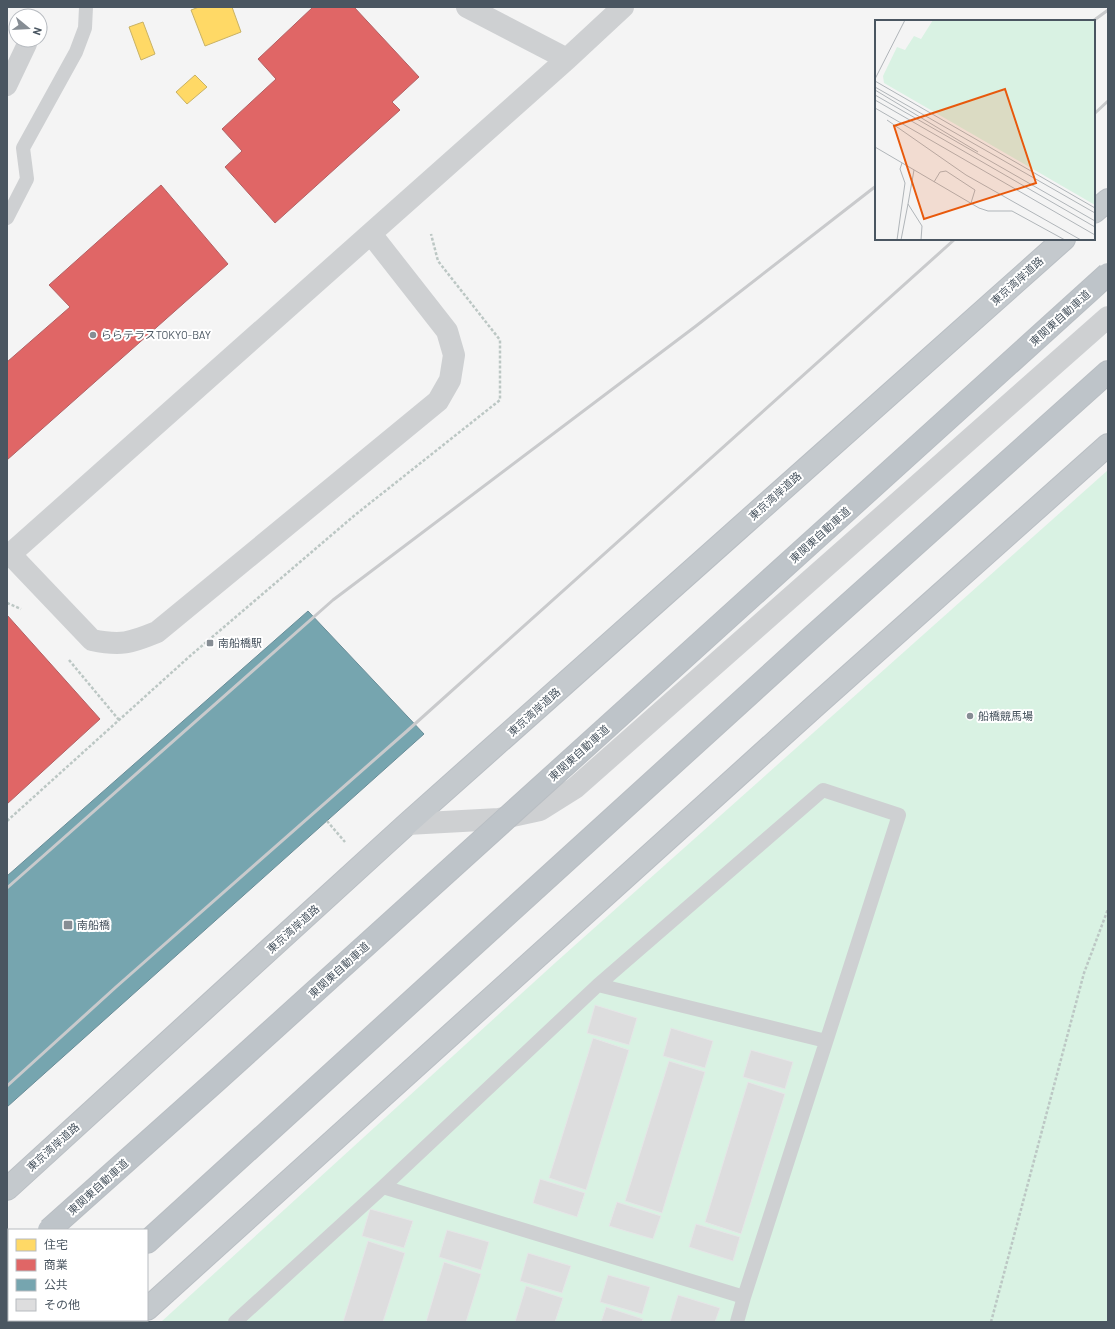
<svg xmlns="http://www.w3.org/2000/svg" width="1115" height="1329" font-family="Barlow,'Noto Sans JP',sans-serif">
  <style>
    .green { fill: #d9f2e3 }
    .homes { fill: #ffd966; stroke: #c9b264 }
    .shops { fill: #e06666; stroke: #b36164 }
    .public { fill: #76a5af; stroke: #698d98 }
    .building { fill: #ddddde; stroke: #e5e6e7 }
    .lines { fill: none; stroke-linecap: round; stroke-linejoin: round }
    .trunk-casing { stroke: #b9bec3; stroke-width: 24 }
    .motorway-casing { stroke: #b9bec3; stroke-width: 24 }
    .path { stroke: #bcc7c4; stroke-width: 2.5; stroke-dasharray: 3 2; stroke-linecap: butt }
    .service { stroke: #ced0d2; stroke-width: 14 }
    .pedestrian { stroke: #ced0d2; stroke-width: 20 }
    .tertiary { stroke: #ced0d2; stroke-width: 22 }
    .trunk { stroke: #c4c9cd; stroke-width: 22 }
    .motorway { stroke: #bec4c9; stroke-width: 22 }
    .rail { stroke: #c9cacc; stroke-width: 3 }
    .motorway-bridge-casing { stroke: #b9bec3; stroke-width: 24; stroke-linecap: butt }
    .motorway-bridge { stroke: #bec4c9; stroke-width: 22 }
    .poi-dot { fill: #868d94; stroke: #fff; stroke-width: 1.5 }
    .labels { text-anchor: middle; stroke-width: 4; stroke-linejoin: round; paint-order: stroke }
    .street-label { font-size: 11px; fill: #4a5661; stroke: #fff }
    .poi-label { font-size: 11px; fill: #4a5661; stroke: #fff; text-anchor: start }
    .inset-road { fill: none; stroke: #b0b5b9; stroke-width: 1 }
    .view { fill: #e8590c; fill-opacity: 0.15; stroke: #e8590c; stroke-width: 2 }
    .inset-edge { fill: none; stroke: #4a5661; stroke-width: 2 }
  </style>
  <rect width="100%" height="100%" fill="#f4f4f4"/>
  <!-- green -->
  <path class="green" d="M1108,470V1322H161L555,963Z"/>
  <!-- homes -->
  <path class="homes" d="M199,7H232L241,32L205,46L191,10Z
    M143,22L155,54L141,60L129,27Z
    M195,75L207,87L187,104L176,92Z"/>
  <!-- shops -->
  <path class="shops" d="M313,7H354L419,77L392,102L400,110L275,223L225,167L242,151L222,129L276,79L258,59Z
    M161,185L228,264L7,460V362L70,307L49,285Z
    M7,615L100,719L7,804Z"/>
  <!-- public -->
  <path class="public" d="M308,611L424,734L7,1107V876Z"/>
  <!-- building -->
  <path class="building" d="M595,1005L637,1018L629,1045L587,1033Z
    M671,1028L713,1041L705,1068L663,1056Z
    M593,1038L629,1050L586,1190L549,1178Z
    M751,1050L793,1062L785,1089L743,1077Z
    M669,1061L705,1072L662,1213L625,1201Z
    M748,1082L785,1094L741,1234L705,1222Z
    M540,1179L585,1193L577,1217L533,1203Z
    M617,1202L661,1216L653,1239L609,1226Z
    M370,1209L413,1221L404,1248L362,1236Z
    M696,1224L740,1237L733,1261L689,1247Z
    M447,1230L489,1242L481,1270L439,1257Z
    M368,1241L405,1253L383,1322H343Z
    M528,1253L571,1266L562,1293L520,1281Z
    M444,1262L481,1274L466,1322H426Z
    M608,1275L650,1287L642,1314L600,1302Z
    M526,1286L563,1298L555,1322H515Z
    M678,1295L720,1308L715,1322H670Z
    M606,1307L643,1319L642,1322H601Z"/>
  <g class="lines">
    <defs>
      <path id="trunk" d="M1094,212L1108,200
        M7,1189L407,824L1064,239
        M147,1309L815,706L1108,445
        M133,1322L135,1320"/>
      <path id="motorway" d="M147,1242L812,637L1108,372
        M7,1268L9,1266
        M59,1322L61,1320"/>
    </defs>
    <!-- trunk casing -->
    <use href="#trunk" class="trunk-casing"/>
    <!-- motorway casing -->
    <use href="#motorway" class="motorway-casing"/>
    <!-- path -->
    <path class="path" d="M7,603L21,609
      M69,660L119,720
      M7,821L190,656L355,515L500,400V340L438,261L431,234
      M327,821L345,842
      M991,1322L1084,973L1108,909"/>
    <!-- service -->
    <path class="service" d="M7,218L27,179L23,148L76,52L85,28L86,7
      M598,985L826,1041
      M383,1187L744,1297
      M235,1322L383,1187L598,985L823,790L899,815L744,1297L737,1322"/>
    <!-- pedestrian -->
    <path class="pedestrian" d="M7,86L27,44"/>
    <!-- tertiary -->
    <path class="tertiary" d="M467,7L567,59
      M10,554L92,640C121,646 130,643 157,632L438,401L450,380L454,355L447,331L371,234
      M7,557L567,59L623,7
      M407,824L499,819L540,810L575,788L1108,317"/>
    <!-- trunk -->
    <use href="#trunk" class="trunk"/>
    <!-- motorway -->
    <use href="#motorway" class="motorway"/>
    <!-- rail -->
    <path class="rail" d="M1093,21L1108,10
      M1094,114L1108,101
      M7,888L333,600L696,326L876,186
      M7,1086L116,987L407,731L955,239"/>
    <defs>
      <path id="motorway-bridge" d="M49,1230L217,1080L1108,274"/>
    </defs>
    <!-- motorway-bridge casing -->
    <use href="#motorway-bridge" class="motorway-bridge-casing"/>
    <!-- motorway-bridge -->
    <use href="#motorway-bridge" class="motorway-bridge"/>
  </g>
  <!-- markers -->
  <g class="poi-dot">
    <circle cx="93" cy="335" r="4"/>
    <rect x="206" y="639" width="8" height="8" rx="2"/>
    <circle cx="970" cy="716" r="4"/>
    <rect x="63" y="920" width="10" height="10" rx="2"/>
  </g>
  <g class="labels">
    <!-- street labels -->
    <g class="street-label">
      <text transform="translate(1017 281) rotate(-42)" y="4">東京湾岸道路</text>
      <text transform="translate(1060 318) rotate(-42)" y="4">東関東自動車道</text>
      <text transform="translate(775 496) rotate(-42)" y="4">東京湾岸道路</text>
      <text transform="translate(820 535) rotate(-42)" y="4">東関東自動車道</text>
      <text transform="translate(534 712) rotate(-42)" y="4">東京湾岸道路</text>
      <text transform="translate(579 753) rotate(-42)" y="4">東関東自動車道</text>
      <text transform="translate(293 929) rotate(-42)" y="4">東京湾岸道路</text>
      <text transform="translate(339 970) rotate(-42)" y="4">東関東自動車道</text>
      <text transform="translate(53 1147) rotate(-42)" y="4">東京湾岸道路</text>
      <text transform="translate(98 1187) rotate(-42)" y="4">東関東自動車道</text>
    </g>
    <!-- poi labels -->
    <g class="poi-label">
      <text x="101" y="339">ららテラスTOKYO-BAY</text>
      <text x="218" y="647">南船橋駅</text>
      <text x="978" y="720">船橋競馬場</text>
      <text x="77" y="929">南船橋</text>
    </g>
  </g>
  <!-- overview -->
  <g transform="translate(875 20)">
    <rect width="220" height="220" fill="#f4f4f4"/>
    <path d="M58,0H220V185L9,63L8,56L22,27L30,30L39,16L46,19Z" fill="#d9f2e3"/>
    <path class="inset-road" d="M0,59L30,0M0,61L220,188M0,67L220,193M0,70L103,132M0,75L220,201M0,80L220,207M0,88L220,215M12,100L91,155L206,220M0,127L104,188L113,191H137L190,220M39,150L33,184L47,206L46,220M59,162L65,152L71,151L100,170L96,183M22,220L30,163L25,149L27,143M26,220L33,184"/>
    <path class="view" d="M130,69L161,163L49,199L19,106Z"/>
    <rect width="220" height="220" class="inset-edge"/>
  </g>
  <!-- border -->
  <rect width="1115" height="1329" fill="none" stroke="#4a5661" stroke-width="16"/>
  <!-- legend -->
  <rect x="8" y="1229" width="140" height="92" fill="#ffffff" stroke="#b7bbc0"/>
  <rect x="16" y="1239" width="20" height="12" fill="#ffd966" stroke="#b7bbc0"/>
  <text x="44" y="1249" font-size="12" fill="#4a5661">住宅</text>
  <rect x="16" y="1259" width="20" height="12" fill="#e06666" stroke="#b7bbc0"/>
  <text x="44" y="1269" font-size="12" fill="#4a5661">商業</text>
  <rect x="16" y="1279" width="20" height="12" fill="#76a5af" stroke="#b7bbc0"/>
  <text x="44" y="1289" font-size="12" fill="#4a5661">公共</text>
  <rect x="16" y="1299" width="20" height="12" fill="#ddddde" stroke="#b7bbc0"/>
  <text x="44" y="1309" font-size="12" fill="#4a5661">その他</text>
  <!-- north arrow -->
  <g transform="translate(28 28) rotate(108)"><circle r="19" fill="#ffffff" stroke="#b7bbc0"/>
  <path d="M0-3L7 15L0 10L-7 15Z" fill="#868d94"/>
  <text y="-6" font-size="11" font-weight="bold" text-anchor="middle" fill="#4a5661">N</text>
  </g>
</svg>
